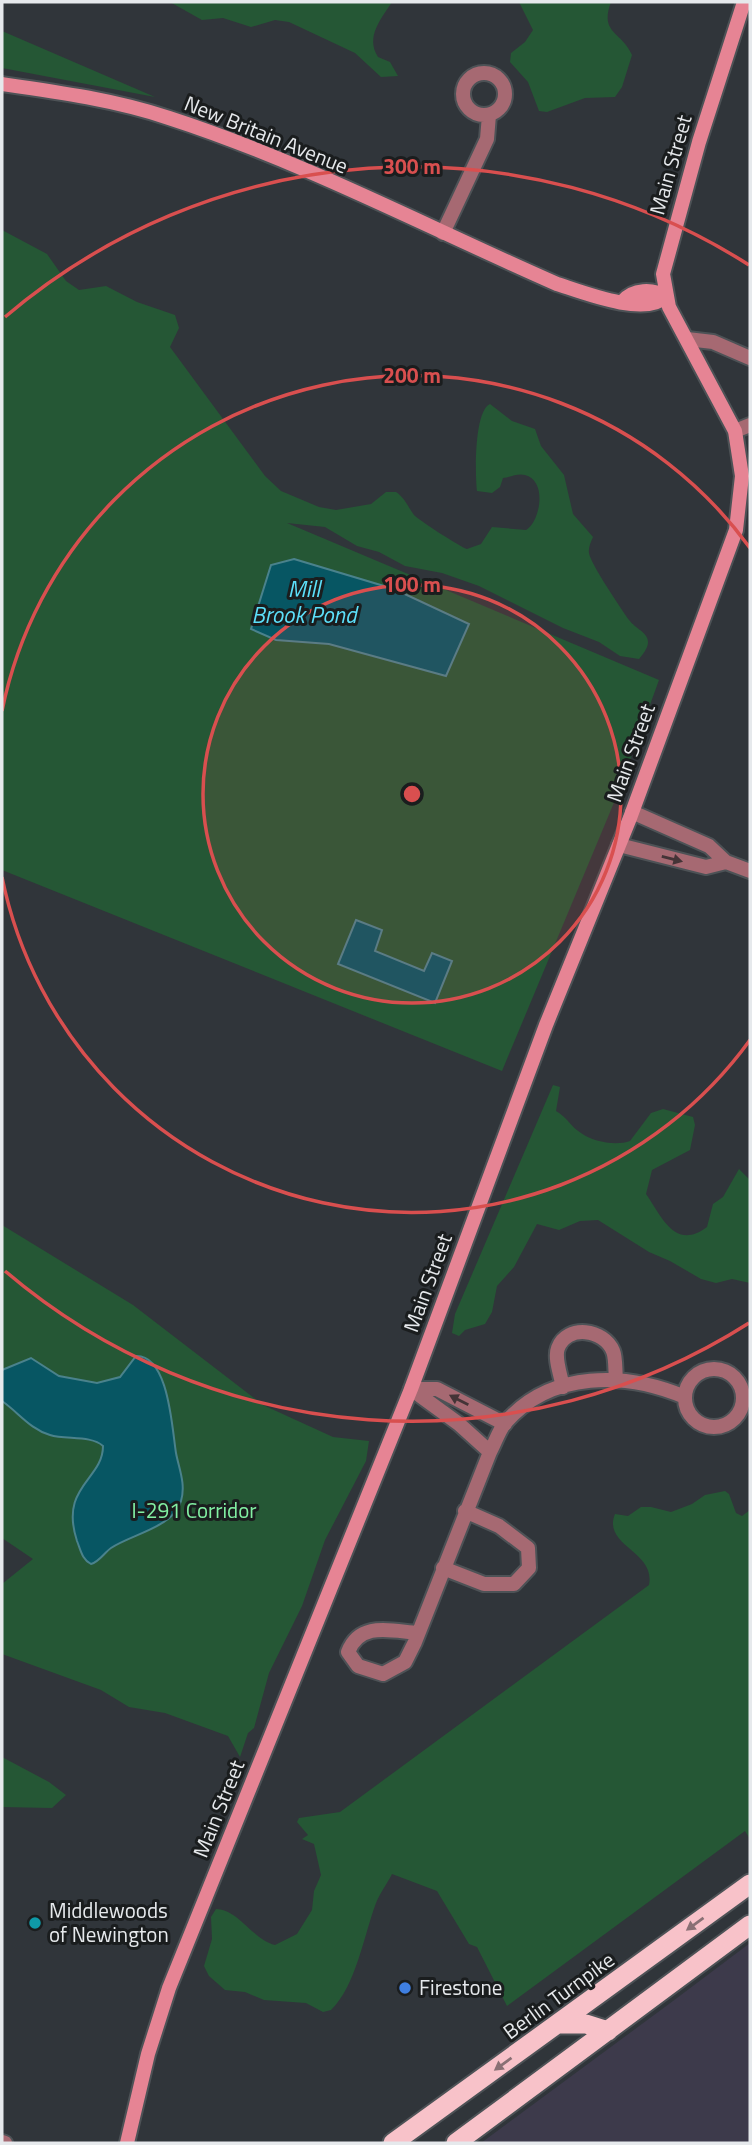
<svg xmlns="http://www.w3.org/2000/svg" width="752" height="2145" font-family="'Titillium Web',sans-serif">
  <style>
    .commercial { fill: #3d3a4b }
    .green { fill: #255735 }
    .water { fill: #075663; stroke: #4a828c; stroke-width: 2 }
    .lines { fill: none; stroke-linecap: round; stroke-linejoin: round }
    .minor-casing { stroke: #4d5256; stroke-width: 18 }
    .secondary-casing { stroke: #4d5256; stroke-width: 18 }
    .trunk-casing { stroke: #4d5256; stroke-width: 23 }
    .minor { stroke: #a66972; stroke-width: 14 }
    .secondary { stroke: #e68494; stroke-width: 14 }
    .trunk { stroke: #f8c2c9; stroke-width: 19 }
    .oneway { fill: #443437 }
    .oneway2 { fill: #897074 }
    .ring { fill: none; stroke: #d94f4f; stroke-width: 3.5 }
    .culture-dot { fill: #0f9aa8; stroke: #1a1d1e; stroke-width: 2.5 }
    .shop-dot { fill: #3f7fe0; stroke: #1a1d1e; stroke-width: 2.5 }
    .labels { text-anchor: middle; stroke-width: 6; stroke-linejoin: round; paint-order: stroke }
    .street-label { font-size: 21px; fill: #e6e9ec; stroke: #1a1d1e }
    .park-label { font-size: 21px; fill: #82f0a3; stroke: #1a1d1e }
    .poi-label { font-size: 21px; fill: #e6e9ec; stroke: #1a1d1e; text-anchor: start }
    .water-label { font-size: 23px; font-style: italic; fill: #5cdff9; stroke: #1a1d1e }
    .centre { fill: #d94f4f; stroke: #1a1d1e; stroke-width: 3.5 }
    .ring-label { font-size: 21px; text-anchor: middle; font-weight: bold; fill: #d94f4f; stroke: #1a1d1e; stroke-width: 6; stroke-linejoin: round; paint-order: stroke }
  </style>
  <rect width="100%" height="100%" fill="#30353a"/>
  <!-- commercial -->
  <path class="commercial" d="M750,1943V2143H481L673,2001Z"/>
  <!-- green -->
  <path class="green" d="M170,2H392C381,19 365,37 378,57L390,62L398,76L381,77L355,53L289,22L275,20L251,27L223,18L202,20Z
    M519,2H611C599,34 622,31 632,55L622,87L615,97L585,98L547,112L539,111L528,82L510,62L511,53L525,42L533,30Z
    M2,31L155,97L2,68Z
    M2,230L47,254L66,281L79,290L106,286L137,302L175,315L179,328L170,347L265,476L281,491L319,507L336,510L371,504L386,492H396C405,498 408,507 414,515C417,519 462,548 467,549L481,544L492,527L526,530C540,522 548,481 525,475C518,473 510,477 503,478L500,487L492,493L477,491C475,475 474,411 490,404L512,421L535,429L541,446L564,475L573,514L593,537C591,542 588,548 589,553C590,563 622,610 629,620C639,633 660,635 639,659L620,656L599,642L563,628L479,586L442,573L405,566L379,552L357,546L325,527L287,523L659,680L618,793L502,1071L2,870Z
    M553,1085L560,1087L556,1111C567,1117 571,1127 581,1133C593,1142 616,1146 630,1141L651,1113L663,1109L693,1117L695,1125L690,1150L652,1170L646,1194C662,1217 675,1251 707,1227L713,1204L723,1197L739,1169L750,1180V1283L732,1279L716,1283L701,1279L670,1261L649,1252L598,1220L580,1221L559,1230L537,1224L514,1267L497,1286L492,1312L485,1324L465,1330L459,1336L452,1333L455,1314Z
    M2,1225L133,1305L263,1405L333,1437L369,1441L366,1461L325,1540L302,1606L269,1673L254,1728L248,1733L240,1757L228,1736L165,1713L129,1707L101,1690L2,1654V1584L33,1559L2,1538Z
    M725,1491L729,1494L736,1513L742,1516L750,1510V1839L745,1831L507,2006L477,1947L469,1944L437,1891L392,1874C387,1884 380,1893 376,1903C364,1935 356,1986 331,2010L323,2012L306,2003L264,2000L245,1992L225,1990L209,1976L204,1966L212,1939L211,1917L216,1909C238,1909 252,1939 275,1945L297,1934L312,1910L314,1891L321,1875L314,1844L302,1839L308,1835L297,1822L299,1818L340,1812L649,1585C656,1551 602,1546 615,1514L628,1516L641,1507H651L671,1512L692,1504L705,1495Z
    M2,1757L49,1782L66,1795L52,1808L2,1807Z"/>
  <!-- water -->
  <path class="water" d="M294,559L394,589L469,624L446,676L329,644L276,640L251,629L271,565Z
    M356,920L382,930L375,951L424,971L432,953L452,961L435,1003L338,964Z
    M136,1356C169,1355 172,1429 176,1453C179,1469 186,1484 181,1501C174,1527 132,1534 111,1548C104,1553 99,1562 91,1564C82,1559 81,1551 77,1541C59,1486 103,1480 103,1446C91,1435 66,1440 50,1435C30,1429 19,1413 2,1401V1370L31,1358L59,1376L97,1383L120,1377Z"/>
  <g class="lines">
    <defs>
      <path id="minor" d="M463 94a21 21 0 1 1 42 0a21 21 0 1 1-42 0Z
        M443,233L487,139L489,115
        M687,339L713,342L750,358
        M735,431L750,425
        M632,812L709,846L726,862L750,871
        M619,845L706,867L726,862
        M685 1398a29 29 0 1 1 58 0a29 29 0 1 1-58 0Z
        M563,1387C561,1376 554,1358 558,1348C567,1324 604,1329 613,1351C616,1358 615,1371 616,1379
        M411,1389H437L505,1424
        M411,1389L459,1424L490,1452
        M443,1568L484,1584H514L529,1568L528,1548L499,1526L465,1511
        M418,1633C391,1631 360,1621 348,1652L358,1666L383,1674L405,1662L415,1642L490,1452C495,1443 499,1430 505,1423C551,1370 626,1372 685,1397
        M2,2142L5,2143"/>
      <path id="secondary" d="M2,84C58,92 115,100 169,118C302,161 429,228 557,284C582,292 645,317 665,297C653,288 633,289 623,301
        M127,2143L148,2054L169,1988L411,1389L546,1025L630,818L736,530L742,476L735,431L669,307L663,274L699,142L744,2"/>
      <path id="trunk" d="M559,2024H586L608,2031
        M393,2143L750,1884
        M456,2143L750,1925"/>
    </defs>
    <!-- minor casing -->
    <use href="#minor" class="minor-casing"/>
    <!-- secondary casing -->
    <use href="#secondary" class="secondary-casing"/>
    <!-- trunk casing -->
    <use href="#trunk" class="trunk-casing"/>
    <!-- minor -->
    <use href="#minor" class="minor"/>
    <!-- secondary -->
    <use href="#secondary" class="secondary"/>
    <!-- trunk -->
    <use href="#trunk" class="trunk"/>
  </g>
  <!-- one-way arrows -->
  <defs><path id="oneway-solid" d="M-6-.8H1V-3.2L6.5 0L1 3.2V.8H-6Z" transform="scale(1.75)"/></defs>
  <g class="oneway">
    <use href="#oneway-solid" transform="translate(672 859) rotate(14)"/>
    <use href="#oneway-solid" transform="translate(459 1400) rotate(-153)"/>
  </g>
  <g class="oneway2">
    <use href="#oneway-solid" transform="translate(695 1924) rotate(144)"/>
    <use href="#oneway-solid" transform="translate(503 2064) rotate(144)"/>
  </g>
  <!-- distance rings -->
  <circle cx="412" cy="794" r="209" fill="#d94f4f" fill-opacity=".12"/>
  <g class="ring">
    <circle cx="412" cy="794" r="209"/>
    <path d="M750 1040A418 418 0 0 1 2 877M2 711A418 418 0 0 1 750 548"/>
    <path d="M749 1323A627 627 0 0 1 5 1271M5 317A627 627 0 0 1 749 265"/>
  </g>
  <!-- markers -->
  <circle class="culture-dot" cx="35" cy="1923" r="7"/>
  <circle class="shop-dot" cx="405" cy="1988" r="7"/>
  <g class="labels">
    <!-- street labels -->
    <g class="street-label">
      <text transform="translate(266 135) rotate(22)" y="7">New Britain Avenue</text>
      <text transform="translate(671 165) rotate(-74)" y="7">Main Street</text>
      <text transform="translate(631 753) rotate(-70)" y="7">Main Street</text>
      <text transform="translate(428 1283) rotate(-70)" y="7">Main Street</text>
      <text transform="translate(219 1809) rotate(-68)" y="7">Main Street</text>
      <text transform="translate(559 1996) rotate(-36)" y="7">Berlin Turnpike</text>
    </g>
    <!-- park labels -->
    <g class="park-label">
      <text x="194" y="1518">I-291 Corridor</text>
    </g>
    <!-- poi labels -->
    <g class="poi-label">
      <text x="49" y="1918">Middlewoods<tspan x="49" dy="24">of Newington</tspan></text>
      <text x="419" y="1995">Firestone</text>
    </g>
    <!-- water labels -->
    <g class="water-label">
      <text x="304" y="597">Mill<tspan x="304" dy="26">Brook Pond</tspan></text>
    </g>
  </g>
  <circle cx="412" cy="794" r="10" class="centre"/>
  <g class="ring-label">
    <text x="412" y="174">300 m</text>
    <text x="412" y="383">200 m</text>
    <text x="412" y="592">100 m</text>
  </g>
  <!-- border -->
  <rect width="752" height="2145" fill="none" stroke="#e6e9ec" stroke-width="7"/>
</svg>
